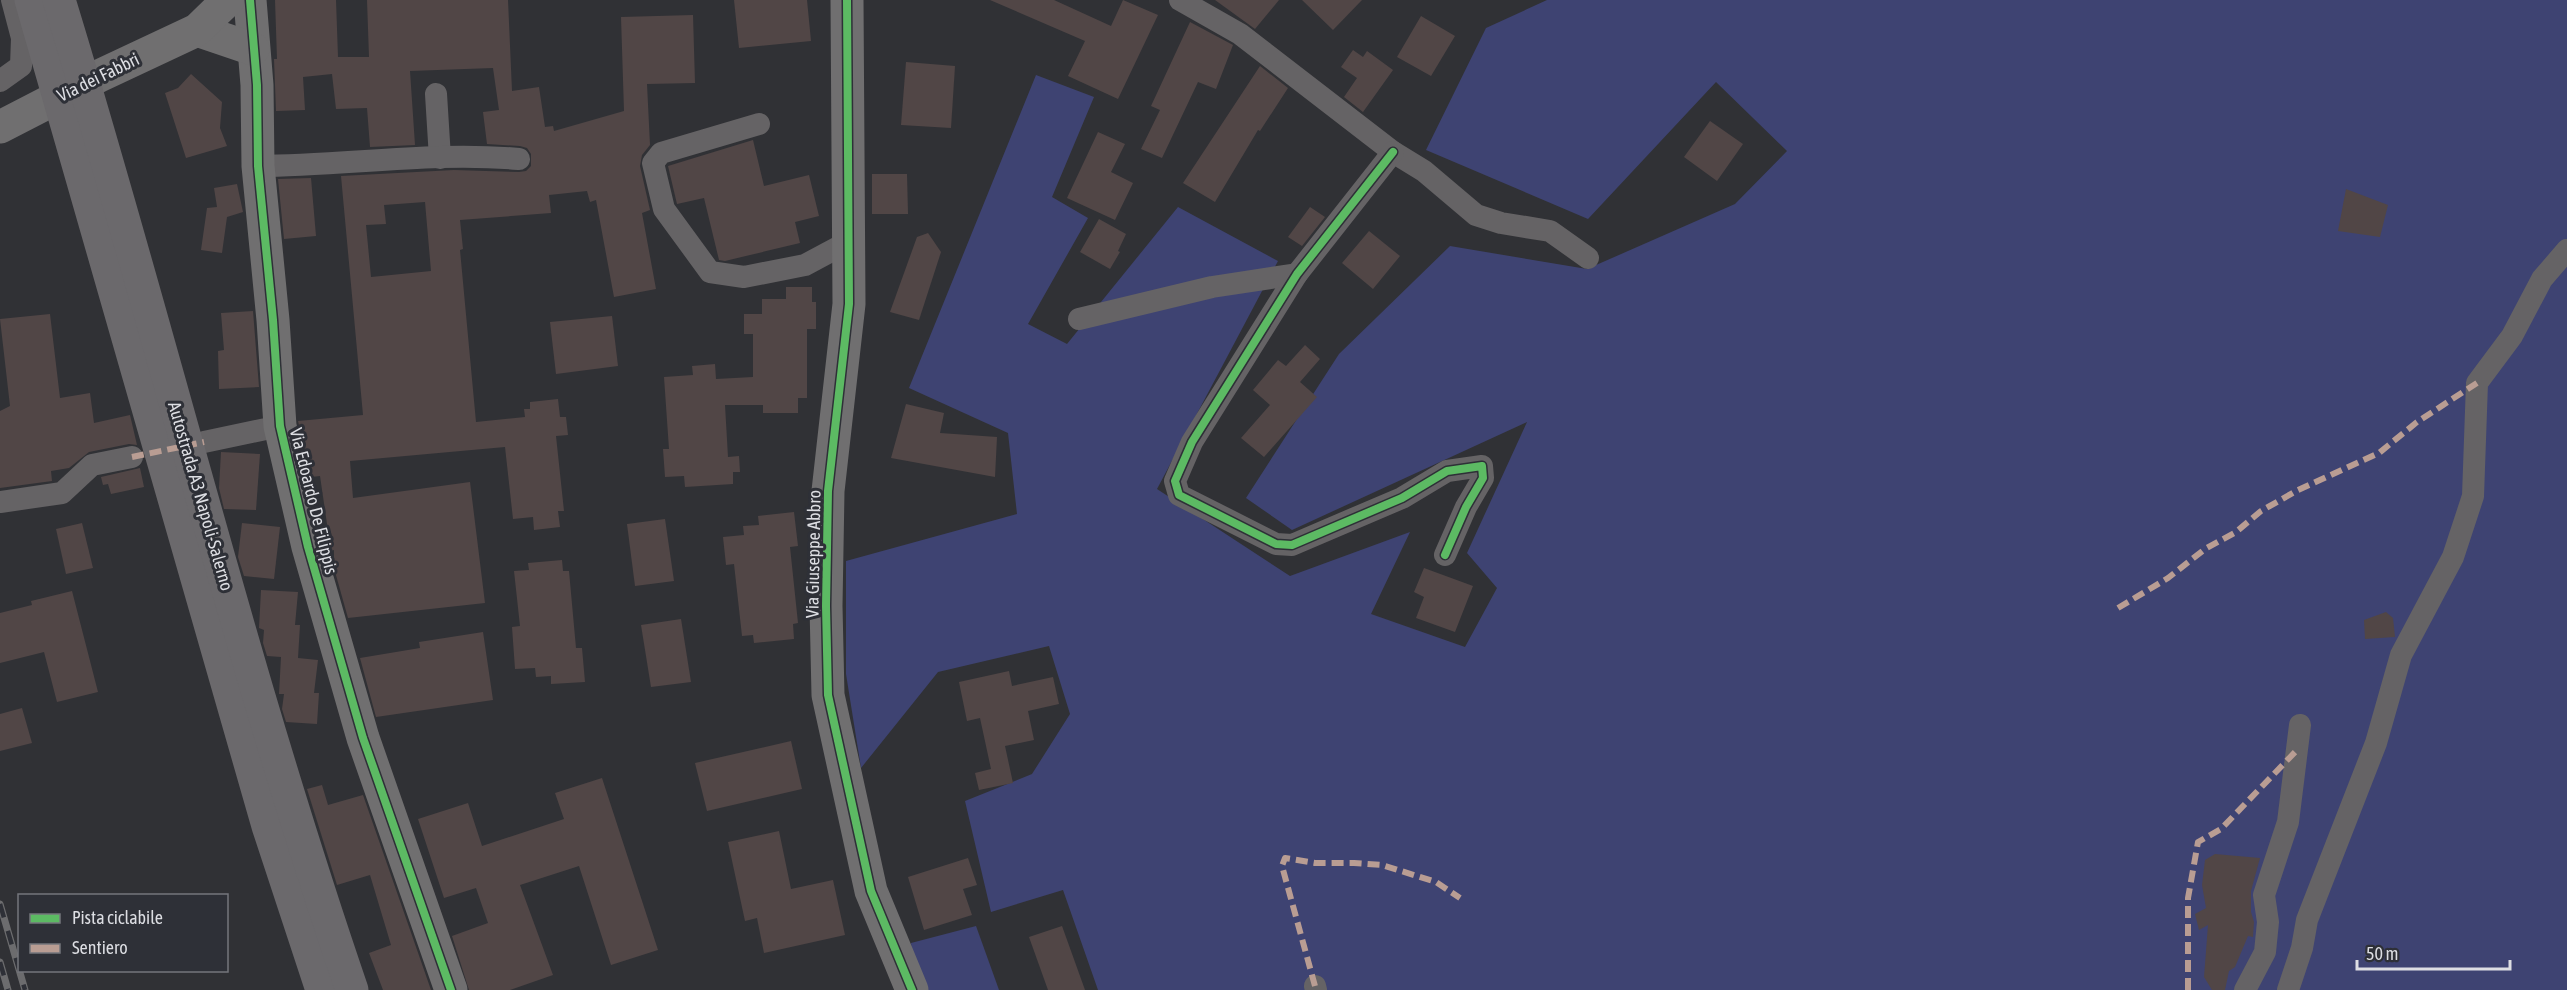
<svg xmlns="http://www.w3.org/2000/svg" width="2567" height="990" viewBox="0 0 2567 990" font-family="'Asap Condensed',sans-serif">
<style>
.green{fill:#3e4372}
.building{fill:#514646;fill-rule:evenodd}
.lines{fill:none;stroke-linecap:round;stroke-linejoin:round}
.street{stroke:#656365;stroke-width:22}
.secondary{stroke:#706f70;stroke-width:33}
.highway{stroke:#6b696c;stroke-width:33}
.rail-casing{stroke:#6c6c6e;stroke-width:7}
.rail{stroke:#2e3037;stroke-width:4.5;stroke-dasharray:14;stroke-linecap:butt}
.quiet{stroke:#b99d93;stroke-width:6;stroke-dasharray:12 6;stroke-linecap:butt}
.cycleway-casing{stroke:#2e3037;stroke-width:11}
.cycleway{stroke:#5cba63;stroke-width:8}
.labels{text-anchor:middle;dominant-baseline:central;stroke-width:6;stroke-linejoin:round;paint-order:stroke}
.street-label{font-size:18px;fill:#dddee3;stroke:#2e3037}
</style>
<rect width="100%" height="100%" fill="#303135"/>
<g class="green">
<path d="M 1547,0 L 2567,0 L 2567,990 L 1098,990 L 1063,890 L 991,912 L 965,801 L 1032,774 L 1070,714 L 1049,646 L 938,672 L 861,768 L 846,674 L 846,561 L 1017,514 L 1008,433 L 909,388 L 1036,75 L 1094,97 L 1052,197 L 1088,218 L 1028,324 L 1067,344 L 1178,207 L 1278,261 L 1157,489 L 1290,576 L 1410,532 L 1371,614 L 1465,647 L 1497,588 L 1467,553 L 1527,422 L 1292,530 L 1246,498 L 1339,354 L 1450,246 L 1587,269 L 1735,204 L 1787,151 L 1716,82 L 1588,219 L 1426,150 L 1486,28 Z"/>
<path d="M 976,926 L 999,990 L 916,990 L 911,943 Z"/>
</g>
<g class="building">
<path d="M 275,0 L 336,0 L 338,57 L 369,57 L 367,0 L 508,0 L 512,91 L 539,87 L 545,127 L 553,126 L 554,131 L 624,111 L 621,17 L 693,15 L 695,83 L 647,84 L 650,145 L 642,155 L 640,166 L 650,210 L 642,213 L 656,289 L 614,297 L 596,200 L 590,202 L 587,191 L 549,195 L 551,213 L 460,220 L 463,249 L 460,250 L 476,422 L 525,417 L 524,409 L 530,409 L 530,402 L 558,399 L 560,417 L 566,417 L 568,435 L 556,436 L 564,511 L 558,511 L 560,527 L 534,530 L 533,517 L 513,519 L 505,447 L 350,461 L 353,498 L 470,482 L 485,603 L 348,618 L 334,568 L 334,550 L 331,551 L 320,476 L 311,477 L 298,421 L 363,415 L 341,176 L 454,170 L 519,172 L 526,171 L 531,166 L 531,154 L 527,148 L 520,146 L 487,144 L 483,112 L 499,110 L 493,68 L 410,71 L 415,145 L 370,147 L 367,108 L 336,109 L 332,74 L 303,77 L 305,110 L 276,111 L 274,59 L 277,59 ZM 425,202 L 431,271 L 371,277 L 366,225 L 386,224 L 384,205 Z"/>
<path d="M 734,0 L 807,0 L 811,41 L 739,48 Z"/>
<path d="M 990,0 L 1054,0 L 1111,26 L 1123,0 L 1158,15 L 1118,99 L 1068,76 L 1085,41 Z"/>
<path d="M 1215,0 L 1279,0 L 1255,29 Z"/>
<path d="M 1302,0 L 1362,0 L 1333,30 Z"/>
<path d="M 1421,16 L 1455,36 L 1431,76 L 1397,57 Z"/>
<path d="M 1190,22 L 1233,45 L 1216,89 L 1198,82 L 1162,158 L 1141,149 L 1160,110 L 1151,106 Z"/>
<path d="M 1353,50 L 1363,57 L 1367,51 L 1393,70 L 1363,112 L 1344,97 L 1357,78 L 1341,67 Z"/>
<path d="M 906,62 L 955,66 L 951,128 L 901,125 Z"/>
<path d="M 1260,66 L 1288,88 L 1260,131 L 1258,130 L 1215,202 L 1183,183 Z"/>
<path d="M 191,74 L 222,102 L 220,128 L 227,146 L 186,158 L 165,93 L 178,88 Z"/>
<path d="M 1710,121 L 1743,144 L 1717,181 L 1684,157 Z"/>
<path d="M 1098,132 L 1125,144 L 1111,172 L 1133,183 L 1115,220 L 1067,198 Z"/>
<path d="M 753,140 L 764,186 L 809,175 L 819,216 L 795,222 L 800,243 L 725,261 L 719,260 L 704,198 L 677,204 L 668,166 Z"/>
<path d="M 872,174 L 907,174 L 908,214 L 872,214 Z"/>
<path d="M 311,178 L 316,236 L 284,239 L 278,179 Z"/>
<path d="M 237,184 L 243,212 L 227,217 L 222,253 L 201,250 L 207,208 L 217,207 L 214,188 Z"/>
<path d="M 2346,189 L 2388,205 L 2380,237 L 2338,231 Z"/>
<path d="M 1310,207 L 1325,217 L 1302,246 L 1288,237 Z"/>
<path d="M 1099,219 L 1126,234 L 1118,251 L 1120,252 L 1110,269 L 1080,252 Z"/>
<path d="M 1369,231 L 1400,256 L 1373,289 L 1342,263 Z"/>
<path d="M 928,233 L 941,252 L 919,320 L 890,312 L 917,237 Z"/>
<path d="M 786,287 L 812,287 L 812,302 L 816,302 L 816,329 L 807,329 L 807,398 L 798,398 L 798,413 L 763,413 L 763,405 L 725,405 L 728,457 L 739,456 L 740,472 L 733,472 L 733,484 L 685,487 L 684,476 L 665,477 L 663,449 L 669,449 L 664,377 L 693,375 L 692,366 L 715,364 L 716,379 L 753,377 L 753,334 L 744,334 L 744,314 L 762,314 L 762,299 L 786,299 Z"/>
<path d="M 253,311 L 259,387 L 219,389 L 218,351 L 224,350 L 221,313 Z"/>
<path d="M 50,314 L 60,398 L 90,393 L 94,423 L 130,415 L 137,445 L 129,444 L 89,452 L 69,468 L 51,471 L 52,481 L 0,488 L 0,411 L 10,406 L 0,319 Z"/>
<path d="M 612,316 L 618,366 L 556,374 L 550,322 Z"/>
<path d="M 1305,345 L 1320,359 L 1300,382 L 1317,397 L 1264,457 L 1241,438 L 1270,405 L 1253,390 L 1278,360 L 1286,366 Z"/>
<path d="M 906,404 L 944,413 L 940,433 L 997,437 L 995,477 L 891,458 Z"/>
<path d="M 221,452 L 260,454 L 256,510 L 224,509 L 219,488 Z"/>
<path d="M 140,468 L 144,487 L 111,494 L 108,484 L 103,485 L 101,477 Z"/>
<path d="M 794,512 L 798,546 L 790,547 L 798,623 L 793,624 L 794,639 L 754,643 L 753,635 L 742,636 L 734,564 L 726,565 L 723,537 L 744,535 L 743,526 L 759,525 L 758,516 Z"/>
<path d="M 665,519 L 674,581 L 635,586 L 627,524 Z"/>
<path d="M 82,523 L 93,568 L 66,574 L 56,529 Z"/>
<path d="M 242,523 L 280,527 L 274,579 L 244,576 L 238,557 Z"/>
<path d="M 562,560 L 563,571 L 569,571 L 576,648 L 582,648 L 585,682 L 551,684 L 551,676 L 536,677 L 535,668 L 515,669 L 512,627 L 520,626 L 514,571 L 529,570 L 528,563 Z"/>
<path d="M 1424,568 L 1473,586 L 1455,632 L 1416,618 L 1424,597 L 1414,592 Z"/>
<path d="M 261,590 L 298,592 L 295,625 L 300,625 L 298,658 L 318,660 L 314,693 L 319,693 L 317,724 L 286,722 L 282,709 L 284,694 L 279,694 L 281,657 L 267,656 L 263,643 L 264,630 L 259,628 Z"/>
<path d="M 72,591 L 98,692 L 57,702 L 44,652 L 0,663 L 0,613 L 32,605 L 31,601 Z"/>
<path d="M 2386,612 L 2393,618 L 2395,637 L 2365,639 L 2364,620 Z"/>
<path d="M 681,619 L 691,682 L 651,687 L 641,625 Z"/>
<path d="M 483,632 L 493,700 L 376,717 L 360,658 L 420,648 L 419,642 Z"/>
<path d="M 1009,671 L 1012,686 L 1053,677 L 1059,704 L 1028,711 L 1034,740 L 1005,746 L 1013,783 L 979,790 L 975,773 L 991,769 L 980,718 L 967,721 L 959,682 Z"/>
<path d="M 22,708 L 32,743 L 0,751 L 0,714 Z"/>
<path d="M 791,741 L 802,789 L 707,811 L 695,763 Z"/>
<path d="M 602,778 L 658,950 L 611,965 L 579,866 L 520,885 L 553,975 L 510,990 L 469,990 L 452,936 L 488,923 L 476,888 L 444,898 L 418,819 L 468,803 L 482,846 L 564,819 L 555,793 Z"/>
<path d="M 322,785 L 328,805 L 363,795 L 431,990 L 383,990 L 369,953 L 391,945 L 370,875 L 337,885 L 307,789 Z"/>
<path d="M 779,831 L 791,889 L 833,880 L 845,935 L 764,953 L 757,918 L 745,921 L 728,842 Z"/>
<path d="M 2215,854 L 2260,858 L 2251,891 L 2251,912 L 2254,922 L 2253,937 L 2248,936 L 2235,967 L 2229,971 L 2225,990 L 2212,990 L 2204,977 L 2208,925 L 2199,930 L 2195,914 L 2206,908 L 2202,885 L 2205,860 Z"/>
<path d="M 968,858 L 977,885 L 963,889 L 972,915 L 924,930 L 908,877 Z"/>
<path d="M 1062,926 L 1085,990 L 1048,990 L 1029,937 Z"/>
</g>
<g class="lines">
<g class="street">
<path d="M 1180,0 L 1240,34 L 1393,152 L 1424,171 L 1476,215 L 1501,223 L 1550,231 L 1588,258"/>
<path d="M 0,81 L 21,66 L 22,38 L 12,0"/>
<path d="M 436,94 L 440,158"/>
<path d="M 759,124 L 661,153 L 653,163 L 664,209 L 710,272 L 744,277 L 805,265 L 848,242"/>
<path d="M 1393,152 L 1297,274 L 1192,442 L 1175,481 L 1179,495 L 1276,544 L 1292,545 L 1402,498 L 1447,471 L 1482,466 L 1483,478 L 1466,507 L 1445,555"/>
<path d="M 258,166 C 345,166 432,151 519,159"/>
<path d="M 1079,319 L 1212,287 L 1297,274"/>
<path d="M 204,442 L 280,426"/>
<path d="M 0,502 L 62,493 L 92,465 L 132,457"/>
<path d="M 1315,986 L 1316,990"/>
<path d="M 2245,990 L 2265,952 L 2268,922 L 2264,895 L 2288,822 L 2300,725"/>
<path d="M 2288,990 L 2302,948 L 2307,920 L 2376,743 L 2401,655 L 2453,557 L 2473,496 L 2477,383 L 2512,336 L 2542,279 L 2567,250"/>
</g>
<g class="secondary">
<path d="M 250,0 L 257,85 L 258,166 L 273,320 L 280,426 L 308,547 L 363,738 L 451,990"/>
<path d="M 847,0 L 849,304 L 828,491 L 826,606 L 828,695 L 871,891 L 912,990"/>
<path d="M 197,30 L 253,49"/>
<path d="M 0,127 L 99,76 L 197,30 L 228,0"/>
</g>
<g class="highway">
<path d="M 31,0 L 268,826 L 322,990"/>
<path d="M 59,0 C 160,329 240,664 352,990"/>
</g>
<defs>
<g id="rail">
<path d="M 0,904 L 25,990"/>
<path d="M 0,962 L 8,990"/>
</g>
</defs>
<use href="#rail" class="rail-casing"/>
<use href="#rail" class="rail"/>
<g class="quiet">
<path d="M 132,457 L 204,442"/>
<path d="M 2118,608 L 2168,578 L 2205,549 L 2236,532 L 2261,511 L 2298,490 L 2379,453 L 2417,422 L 2477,383"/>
<path d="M 1315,986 L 1282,866 L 1285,858 L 1315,863 L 1354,863 L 1382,865 L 1436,882 L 1460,898"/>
<path d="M 2188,990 L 2188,898 L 2198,842 L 2221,829 L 2298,749"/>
</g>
<defs>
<g id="cycleway">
<path d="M 250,0 L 257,85 L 258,166 L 273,320 L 280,426 L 308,547 L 363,738 L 451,990"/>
<path d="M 847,0 L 849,304 L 828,491 L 826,606 L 828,695 L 871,891 L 912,990"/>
<path d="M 1393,152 L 1297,274 L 1192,442 L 1175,481 L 1179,495 L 1276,544 L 1292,545 L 1402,498 L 1447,471 L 1482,466 L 1483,478 L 1466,507 L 1445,555"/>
</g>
</defs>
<use href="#cycleway" class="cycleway-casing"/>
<use href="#cycleway" class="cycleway"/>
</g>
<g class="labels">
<g class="street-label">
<text transform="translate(98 77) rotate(-26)">Via dei Fabbri</text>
<text transform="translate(201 496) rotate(74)">Autostrada A3 Napoli-Salerno</text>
<text transform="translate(314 501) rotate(76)">Via Edoardo De Filippis</text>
<text transform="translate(813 554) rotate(-89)">Via Giuseppe Abbro</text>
</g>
</g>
<rect x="18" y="894" width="210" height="78" fill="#2e3037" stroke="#74767c" stroke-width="1.5"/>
<rect x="30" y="914" width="30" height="9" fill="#5cba63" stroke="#74767c" stroke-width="1.5"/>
<text x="72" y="924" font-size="18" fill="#dddee3">Pista ciclabile</text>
<rect x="30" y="944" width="30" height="9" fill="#b99d93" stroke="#74767c" stroke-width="1.5"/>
<text x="72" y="954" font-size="18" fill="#dddee3">Sentiero</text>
<path d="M2357 960v9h153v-9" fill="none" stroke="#dddee3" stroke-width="3"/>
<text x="2366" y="960" font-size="18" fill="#dddee3" stroke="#2e3037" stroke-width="4.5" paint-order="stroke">50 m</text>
</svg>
